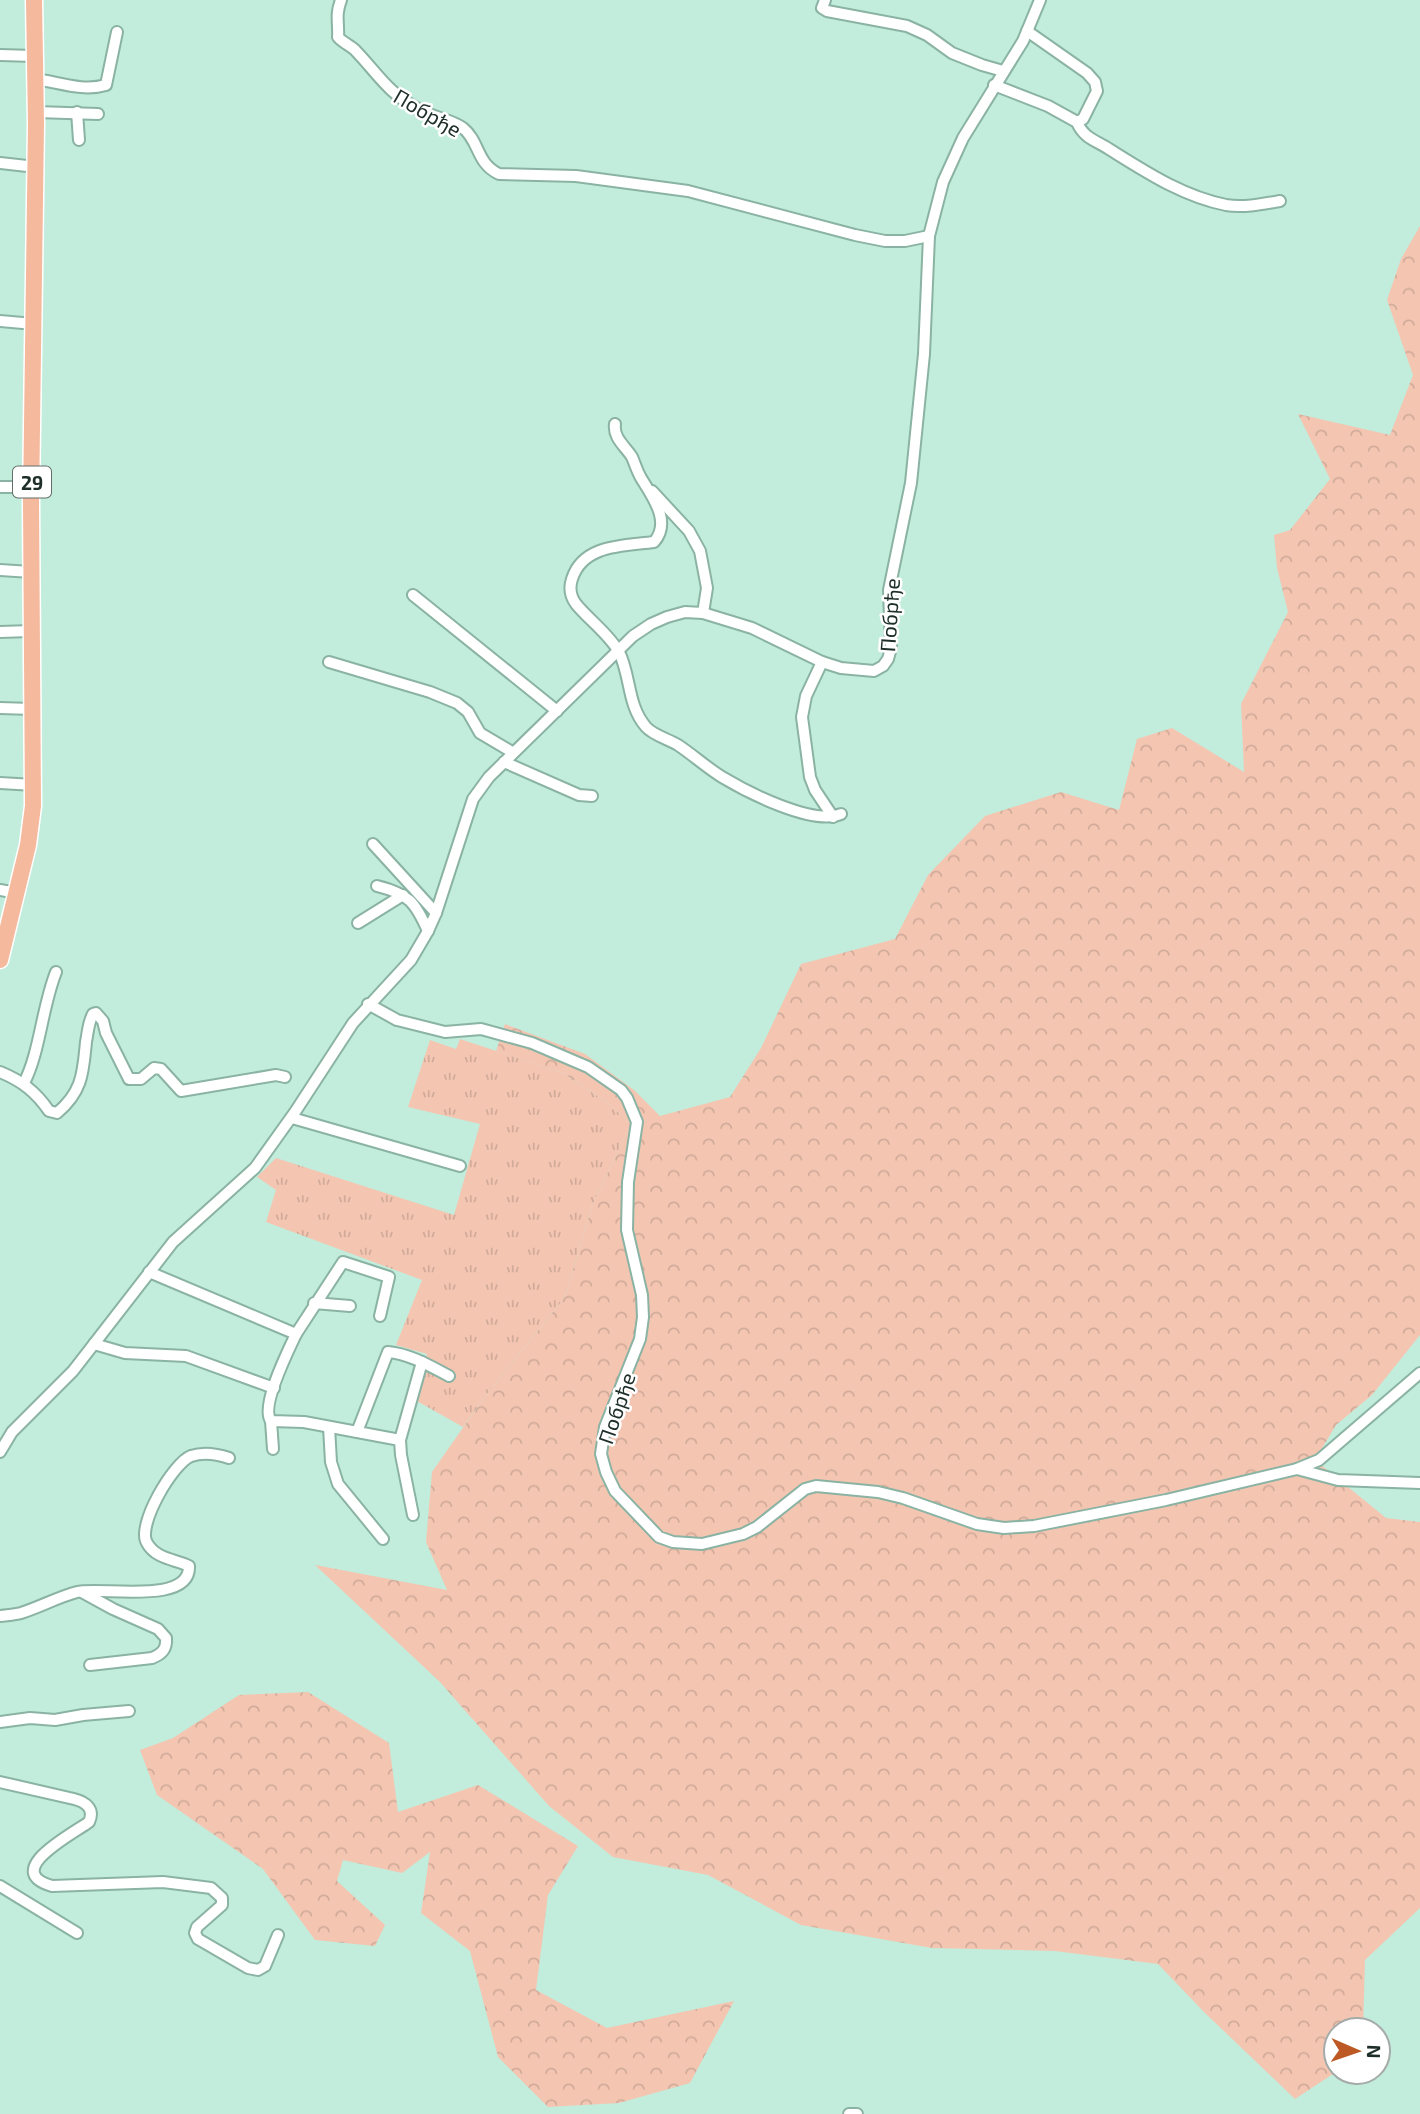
<svg xmlns="http://www.w3.org/2000/svg" width="1420" height="2114" viewBox="0 0 1420 2114" font-family="'Exo 2',sans-serif">
<style>
.grass{fill:url(#grass-tufts)}
.forest{fill:url(#forest-crowns)}
.lines{fill:none;stroke-linecap:round;stroke-linejoin:round}
.street-casing{stroke:#8ab3a3;stroke-width:14}
.primary-casing{stroke:#fff;stroke-width:19}
.street{stroke:#fff;stroke-width:10}
.primary{stroke:#f5b99d;stroke-width:16}
.labels{text-anchor:middle;dominant-baseline:central;stroke-width:5;stroke-linejoin:round;paint-order:stroke}
.shield{fill:#fff;stroke:#626d68;stroke-width:2}
.shield-label{font-size:19px;font-weight:bold;fill:#1e2e28}
.street-label{font-size:21px;fill:#1e2e28;stroke:#fff}
</style>
<defs>
<pattern id="grass-tufts" width="24" height="20" patternUnits="userSpaceOnUse" patternTransform="scale(1.75)"><rect width="24" height="20" fill="#f4c6b2"/><path d="M3 7l-1-3M5 7V3M7 7l1-3M15 17l-1-3M17 17v-4M19 17l1-3" fill="none" stroke="#d1aa99"/></pattern>
<pattern id="forest-crowns" width="20" height="18" patternUnits="userSpaceOnUse" patternTransform="scale(1.75)"><rect width="20" height="18" fill="#f4c6b2"/><path d="M2 6a3 3 0 1 1 6 0M12 15a3 3 0 1 1 6 0" fill="none" stroke="#d1aa99"/></pattern>
</defs>
<rect width="100%" height="100%" fill="#c2ecdb"/>
<path class="grass" d="M 460,1039 L 563,1073 L 608,1103 L 631,1124 L 592,1206 L 565,1297 L 483,1399 L 463,1427 L 415,1400 L 427,1354 L 396,1345 L 422,1280 L 266,1222 L 276,1190 L 257,1177 L 276,1158 L 454,1215 L 480,1124 L 408,1107 L 430,1040 L 456,1049 Z"/>
<g class="forest">
<path d="M 1420,226 L 1420,1335 L 1372,1395 L 1336,1425 L 1315,1460 L 1386,1518 L 1420,1522 L 1420,1908 L 1365,1960 L 1363,2030 L 1336,2030 L 1336,2072 L 1295,2099 L 1204,2012 L 1158,1964 L 1055,1951 L 932,1948 L 801,1925 L 708,1875 L 613,1857 L 549,1806 L 440,1682 L 315,1565 L 447,1590 L 426,1542 L 432,1472 L 483,1399 L 565,1297 L 592,1206 L 631,1124 L 608,1103 L 563,1073 L 496,1051 L 505,1024 L 585,1054 L 634,1090 L 660,1116 L 730,1097 L 761,1048 L 801,964 L 895,939 L 928,875 L 985,816 L 1061,792 L 1119,810 L 1137,739 L 1172,728 L 1244,772 L 1241,704 L 1288,612 L 1277,568 L 1274,535 L 1290,530 L 1330,479 L 1298,414 L 1390,435 L 1413,375 L 1387,300 L 1401,259 Z"/>
<path d="M 308,1692 L 389,1743 L 398,1812 L 478,1785 L 578,1846 L 548,1895 L 536,1990 L 607,2028 L 734,2001 L 690,2083 L 619,2103 L 548,2107 L 498,2057 L 470,1951 L 421,1913 L 430,1852 L 402,1873 L 343,1860 L 337,1881 L 385,1925 L 375,1946 L 315,1940 L 263,1869 L 157,1795 L 140,1750 L 173,1738 L 239,1695 Z"/>
</g>
<g class="lines">
<defs>
<g id="street">
<path d="M 341,0 C 335,16 339,22 338,37 C 343,43 350,45 355,50 C 378,74 387,92 418,109 C 431,117 451,119 463,128 C 480,142 476,163 499,174 L 576,176 L 688,191 L 855,235 L 885,241 L 905,241 L 929,236"/>
<path d="M 825,0 L 822,8 L 827,11 L 907,26 L 927,35 L 952,53 L 982,65 L 1003,71"/>
<path d="M 0,55 L 34,56"/>
<path d="M 35,79 C 59,82 82,92 106,85 L 117,32"/>
<path d="M 994,85 L 1048,106 L 1077,122 L 1083,119 L 1097,91 L 1095,82 L 1087,73 L 1027,31"/>
<path d="M 36,112 L 98,114"/>
<path d="M 77,112 L 79,140"/>
<path d="M 1077,122 C 1083,138 1097,141 1109,149 C 1146,172 1182,196 1226,205 C 1243,208 1263,204 1280,201"/>
<path d="M 0,163 L 36,167"/>
<path d="M 0,321 L 34,324"/>
<path d="M 615,424 C 613,438 625,446 632,457 C 635,464 637,471 641,478 C 652,496 672,522 654,542 C 624,546 583,544 572,579 C 569,588 570,596 576,604 C 589,620 609,634 619,652 C 631,676 627,705 646,727 C 653,735 668,739 678,745 C 693,755 706,767 722,777 C 747,792 813,826 841,814"/>
<path d="M 0,487 L 32,487"/>
<path d="M 652,491 L 689,531 L 700,551 L 707,588 L 703,613"/>
<path d="M 0,570 L 31,572"/>
<path d="M 413,595 L 557,711"/>
<path d="M 0,632 L 31,631"/>
<path d="M 329,662 L 430,692 L 457,703 L 468,712 L 480,733 L 512,752"/>
<path d="M 822,662 L 806,696 L 802,717 L 810,777 L 815,790 L 833,817"/>
<path d="M 0,708 L 32,709"/>
<path d="M 504,762 L 579,795 L 592,796"/>
<path d="M 0,783 L 34,785"/>
<path d="M 373,844 L 436,913"/>
<path d="M 377,886 C 409,894 415,902 428,931"/>
<path d="M 0,890 L 17,893"/>
<path d="M 358,923 L 403,895"/>
<path d="M 368,1004 L 397,1020 L 445,1032 L 481,1029 L 532,1043 L 588,1067 L 621,1090 L 627,1098 L 637,1122 L 628,1182 L 627,1230 L 642,1295 L 643,1317 L 640,1339 L 605,1427 L 601,1454 L 606,1472 L 615,1491 L 659,1537 L 673,1542 L 702,1544 L 743,1534 L 757,1527 L 805,1489 L 816,1486 L 878,1492 L 903,1498 L 977,1524 L 1004,1528 L 1034,1526 L 1166,1500 L 1297,1469 L 1338,1480 L 1420,1483"/>
<path d="M 0,1072 C 22,1081 36,1092 49,1111 L 57,1113 C 83,1091 83,1072 86,1042 C 88,1032 88,1023 93,1014 L 96,1013 L 103,1021 L 106,1033 L 129,1079 L 141,1079 L 154,1068 L 161,1069 L 181,1091 L 276,1075 L 285,1077"/>
<path d="M 24,1083 C 40,1052 42,1007 56,972"/>
<path d="M 292,1118 L 460,1166"/>
<path d="M 149,1272 L 296,1334 C 288,1351 260,1407 271,1421 L 304,1422 L 400,1440"/>
<path d="M 314,1303 L 350,1306"/>
<path d="M 296,1334 L 343,1262 L 389,1277 L 380,1316"/>
<path d="M 94,1344 L 125,1353 L 186,1356 L 274,1388"/>
<path d="M 271,1421 L 273,1449"/>
<path d="M 329,1427 L 331,1462 L 338,1484 L 383,1539"/>
<path d="M 357,1432 L 388,1352 C 410,1354 430,1366 449,1376"/>
<path d="M 0,1452 L 12,1432 L 73,1371 L 173,1242 L 255,1168 L 295,1112 L 353,1023 L 411,960 L 428,931 L 436,913 L 473,799 L 489,777 L 633,636 L 651,624 L 667,617 L 685,612 L 703,613 L 752,628 L 822,662 L 841,668 L 874,671 L 883,666 L 888,659 L 891,648 L 889,590 L 911,483 L 924,354 L 929,236 L 943,182 L 963,138 L 1023,41 L 1040,0"/>
<path d="M 1297,1469 L 1319,1460 L 1420,1373"/>
<path d="M 413,1515 L 401,1455 L 400,1440 L 422,1362"/>
<path d="M 82,1592 L 113,1609 L 158,1629 L 166,1638 C 167,1649 162,1654 152,1658 L 90,1665"/>
<path d="M 0,1616 C 7,1615 14,1615 21,1613 C 40,1607 58,1597 77,1592 C 99,1586 191,1606 189,1566 C 174,1559 156,1559 147,1543 C 136,1526 173,1463 191,1456 C 203,1452 217,1454 229,1458"/>
<path d="M 0,1722 L 30,1718 L 55,1720 L 83,1715 L 129,1711"/>
<path d="M 0,1782 L 74,1799 C 86,1802 95,1809 89,1822 C 74,1833 0,1871 52,1886 L 163,1882 L 211,1888 L 222,1898 L 222,1905 L 197,1927 L 195,1933 L 198,1939 L 248,1968 L 258,1970 L 265,1966 L 278,1935"/>
<path d="M 0,1886 L 77,1933"/>
<path d="M 849,2114 L 857,2114"/>
</g>
<path id="primary" d="M 0,960 L 28,845 L 33,806 L 31,502 L 36,124 L 34,0"/>
</defs>
<use href="#street" class="street-casing"/>
<use href="#primary" class="primary-casing"/>
<use href="#street" class="street"/>
<use href="#primary" class="primary"/>
</g>
<g class="labels">
<rect class="shield" x="13" y="466.5" width="38" height="31" rx="5"/>
<g class="shield-label">
<text x="32" y="482">29</text>
</g>
<g class="street-label">
<text transform="translate(428 112) rotate(30)">Побрђе</text>
<text transform="translate(889 615) rotate(-86)">Побрђе</text>
<text transform="translate(616 1408) rotate(-71)">Побрђе</text>
</g>
</g>
<g transform="translate(1357 2051) rotate(92)"><circle r="33" fill="#ffffff" stroke="#a5aba9" stroke-width="2"/>
<path d="M0-5L12 26L0 18L-12 26Z" fill="#bd5925"/>
<text y="-10" font-size="19" font-weight="bold" text-anchor="middle" fill="#1e2e28">N</text>
</g>
</svg>
